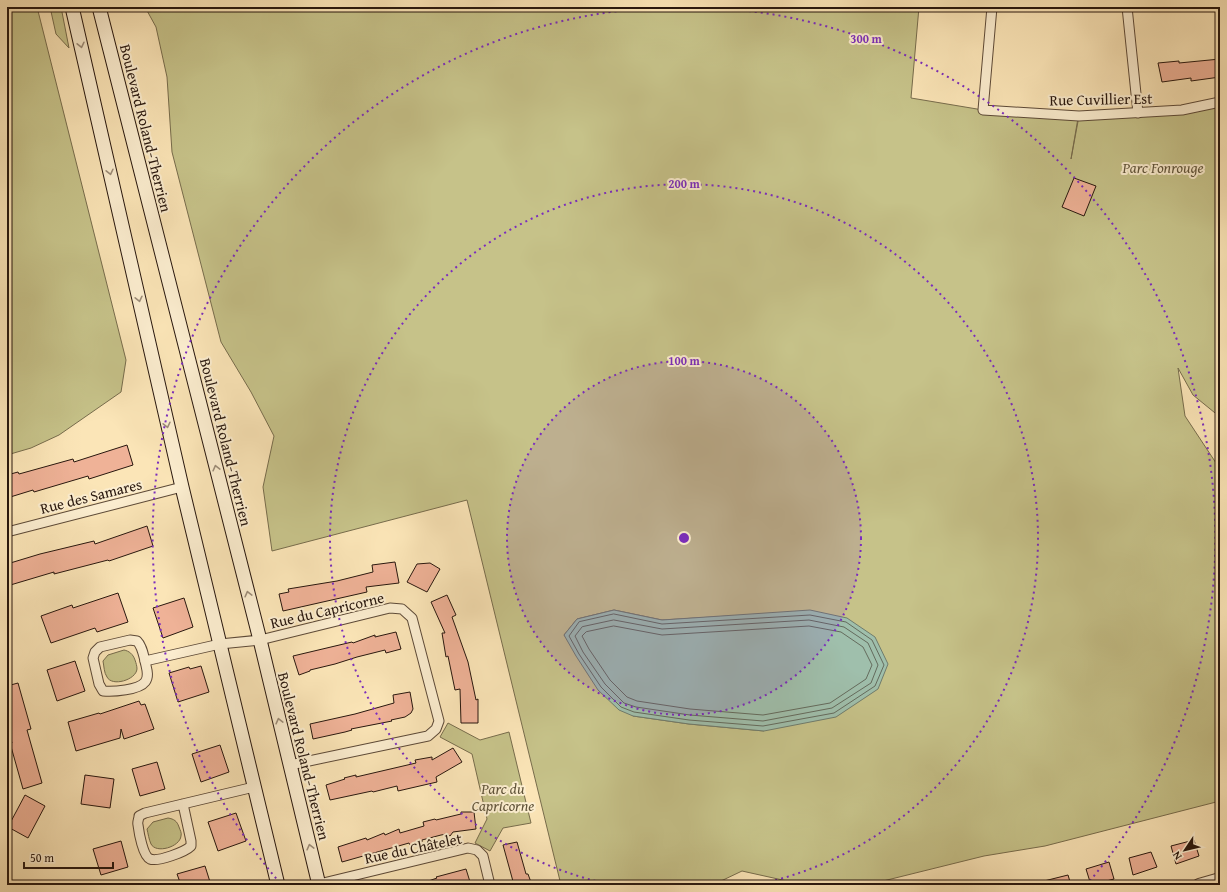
<svg xmlns="http://www.w3.org/2000/svg" width="1227" height="892" viewBox="0 0 1227 892" font-family="'Gentium Book Plus',serif">
<style>
.green{fill:#c6c289;stroke:#776c4c;fill-rule:evenodd}
.water{fill:#9fbfac;stroke:#6f7c6d}
.lines{fill:none;stroke-linecap:round;stroke-linejoin:round}
.shore{stroke:#646b5d;stroke-width:1}
.building{fill:#efb297;stroke:#28170e}
.minor-casing{stroke:#5d4a38;stroke-width:11}
.tertiary-casing{stroke:#5d4a38;stroke-width:14}
.secondary-casing{stroke:#28170e;stroke-width:15}
.minor{stroke:#fceed0;stroke-width:9}
.tertiary{stroke:#fceed0;stroke-width:12}
.secondary{stroke:#fceed0;stroke-width:13}
.oneway{stroke:#9d8d79}
.ring{fill:none;stroke:#7b2cbf;stroke-width:2;stroke-dasharray:2 4}
.labels{text-anchor:middle;dominant-baseline:central;stroke-width:4;stroke-linejoin:round;paint-order:stroke}
.street-label{font-size:15px;fill:#28170e;stroke:#fceed0}
.park-label{font-size:15px;font-style:italic;fill:#5f5339;stroke:#fceed0}
.centre{fill:#7b2cbf;stroke:#fceed0;stroke-width:2}
.ring-label{font-size:12px;text-anchor:middle;font-weight:bold;fill:#7b2cbf;stroke:#fceed0;stroke-width:4;stroke-linejoin:round;paint-order:stroke}
</style>
<rect width="100%" height="100%" fill="#fbe5b7"/>
<filter id="stains"><feTurbulence type="fractalNoise" baseFrequency=".005" numOctaves="4"/><feColorMatrix values="0 0 0 0 .2 0 0 0 0 .09 0 0 0 0 .02 0 0 0 .5 -.17"/></filter>
<radialGradient id="worn" r=".72"><stop offset=".6" stop-color="#630" stop-opacity="0"/><stop offset="1" stop-color="#630" stop-opacity=".3"/></radialGradient>
<g class="green">
<path d="M 7,7 L 37,7 L 126,360 L 121,392 L 59,435 L 31,448 L 7,455 Z"/>
<path d="M 50,7 L 61,7 L 69,48 L 56,34 Z"/>
<path d="M 145,7 L 919,7 L 911,98 L 983,110 L 1078,118 L 1071,159 L 1079,116 L 1220,102 L 1220,417 L 1193,395 L 1178,368 L 1185,416 L 1220,469 L 1220,801 L 1045,846 L 984,856 L 875,883 L 787,881 L 742,871 L 721,881 L 719,885 L 561,885 L 467,500 L 272,551 L 263,487 L 274,436 L 251,392 L 221,342 L 172,152 L 167,77 L 156,27 ZM 614,610 L 662,620 L 729,616 L 764,731 L 689,724 L 633,716 L 564,635 L 577,619 Z"/>
<path d="M 124,650 C 129,651 133,654 135,660 C 136,663 137,666 137,669 C 136,680 112,687 107,677 C 104,673 104,666 103,661 L 108,655 Z"/>
<path d="M 448,723 L 480,740 L 509,732 L 531,823 L 503,828 L 490,851 L 475,843 L 487,819 L 472,754 L 440,737 Z"/>
<path d="M 168,818 C 174,819 177,821 179,827 C 180,830 182,833 181,836 C 180,847 156,854 151,844 C 149,840 148,833 147,829 L 153,822 Z"/>
</g>
<path class="water" d="M 614,610 L 662,620 L 810,610 L 847,618 L 875,637 L 888,664 L 878,689 L 836,717 L 764,731 L 689,724 L 633,716 L 619,710 L 598,690 L 576,656 L 564,635 L 577,619 Z"/>
<g class="lines">
<g class="shore">
<path d="M 614,614 L 662,624 L 810,615 L 846,622 L 872,640 L 884,665 L 875,686 L 834,713 L 763,726 L 689,720 L 634,712 L 621,707 L 601,687 L 579,654 L 569,636 L 579,622 Z"/>
<path d="M 614,620 L 662,629 L 809,620 L 844,627 L 868,643 L 878,665 L 871,683 L 832,708 L 763,721 L 690,715 L 636,707 L 624,703 L 605,684 L 583,652 L 575,636 L 582,627 Z"/>
<path d="M 614,626 L 662,635 L 809,626 L 841,632 L 863,647 L 872,665 L 866,679 L 830,703 L 763,715 L 690,709 L 637,701 L 627,697 L 610,680 L 589,649 L 582,636 L 586,632 Z"/>
</g>
</g>
<g class="building">
<path d="M 1220,59 L 1220,77 L 1191,81 L 1191,78 L 1162,82 L 1158,63 L 1179,61 L 1179,63 Z"/>
<path d="M 1074,178 L 1096,186 L 1084,216 L 1062,207 Z"/>
<path d="M 127,445 L 133,465 L 89,479 L 88,476 L 34,492 L 33,490 L 7,498 L 7,475 L 18,472 L 19,474 L 73,459 L 74,462 Z"/>
<path d="M 147,526 L 153,546 L 109,561 L 108,560 L 54,574 L 54,572 L 7,586 L 7,564 L 40,554 L 94,541 L 95,544 Z"/>
<path d="M 395,562 L 399,583 L 366,587 L 367,592 L 283,611 L 279,594 L 289,592 L 288,589 L 337,581 L 373,572 L 372,565 Z"/>
<path d="M 430,563 L 440,569 L 427,592 L 407,582 L 417,564 Z"/>
<path d="M 118,593 L 128,622 L 97,632 L 95,628 L 51,643 L 41,616 L 72,605 L 73,608 Z"/>
<path d="M 447,595 L 456,615 L 452,617 L 468,662 L 476,700 L 478,699 L 478,723 L 461,723 L 460,689 L 455,690 L 448,656 L 446,657 L 442,633 L 445,633 L 431,602 Z"/>
<path d="M 184,598 L 193,627 L 163,638 L 153,608 Z"/>
<path d="M 396,632 L 401,649 L 386,653 L 385,650 L 357,657 L 335,664 L 310,670 L 310,671 L 299,675 L 293,656 L 352,642 L 353,643 L 375,635 L 375,637 Z"/>
<path d="M 75,661 L 85,691 L 57,701 L 47,670 Z"/>
<path d="M 201,666 L 209,692 L 178,702 L 169,673 L 189,667 L 190,669 Z"/>
<path d="M 18,683 L 31,729 L 27,730 L 42,783 L 23,789 L 10,743 L 12,743 L 7,726 L 7,686 Z"/>
<path d="M 410,692 L 413,709 L 411,713 L 405,717 L 391,720 L 392,721 L 351,729 L 352,730 L 345,732 L 313,739 L 310,724 L 355,714 L 394,703 L 393,695 Z"/>
<path d="M 139,701 L 141,705 L 145,704 L 154,729 L 124,739 L 121,729 L 120,738 L 76,751 L 68,722 L 99,713 L 100,714 Z"/>
<path d="M 220,745 L 229,772 L 201,782 L 192,754 Z"/>
<path d="M 453,748 L 462,762 L 436,777 L 437,782 L 398,791 L 397,786 L 373,792 L 372,791 L 330,800 L 326,785 L 345,779 L 344,778 L 356,775 L 356,777 L 416,763 L 415,760 L 432,757 L 432,760 Z"/>
<path d="M 157,762 L 165,789 L 140,796 L 132,769 Z"/>
<path d="M 85,775 L 114,779 L 110,808 L 81,804 Z"/>
<path d="M 25,795 L 45,806 L 28,838 L 8,827 Z"/>
<path d="M 461,812 L 474,812 L 476,829 L 453,832 L 450,836 L 447,834 L 441,835 L 422,840 L 422,842 L 410,845 L 409,843 L 342,862 L 338,847 L 366,838 L 367,840 L 384,833 L 385,835 L 399,829 L 400,833 L 424,826 L 423,822 L 435,819 L 436,820 L 461,814 Z"/>
<path d="M 236,813 L 246,841 L 218,851 L 208,822 Z"/>
<path d="M 1194,840 L 1199,856 L 1176,864 L 1171,846 Z"/>
<path d="M 121,841 L 128,867 L 101,875 L 93,849 Z"/>
<path d="M 517,842 L 526,874 L 528,874 L 532,885 L 514,885 L 503,845 Z"/>
<path d="M 1151,852 L 1157,867 L 1133,875 L 1129,858 Z"/>
<path d="M 1109,862 L 1114,879 L 1091,885 L 1086,869 Z"/>
<path d="M 205,866 L 211,885 L 181,885 L 177,874 Z"/>
<path d="M 466,869 L 471,885 L 420,885 L 420,884 L 437,878 L 436,877 Z"/>
<path d="M 1068,875 L 1071,885 L 1041,885 L 1040,882 Z"/>
</g>
<g class="lines">
<defs>
<g id="minor">
<path d="M 992,7 L 983,110 L 1079,116 L 1182,110 L 1220,102"/>
<path d="M 1127,7 L 1138,113"/>
<path d="M 7,532 L 182,487"/>
<path d="M 130,640 L 137,641 C 142,646 143,653 145,661 C 146,667 150,676 145,682 C 139,690 113,692 103,691 L 99,684 L 93,658 L 95,652 L 100,647 Z"/>
<path d="M 145,661 L 220,644 L 260,640 L 390,608 L 402,609 L 412,618 L 439,721 L 436,729 L 428,736 L 290,765"/>
<path d="M 183,804 L 191,841 L 191,846 C 185,852 158,862 150,859 C 143,856 139,833 138,825 C 137,822 139,819 139,816 L 145,813 L 254,787"/>
<path d="M 319,884 L 468,848 L 477,850 L 483,856 L 490,885"/>
</g>
<path id="tertiary" d="M 1199,885 L 1220,879"/>
<g id="secondary">
<path d="M 72,7 L 182,487 L 278,885"/>
<path d="M 99,7 L 260,640 L 319,885"/>
</g>
</defs>
<use href="#minor" class="minor-casing"/>
<use href="#tertiary" class="tertiary-casing"/>
<use href="#secondary" class="secondary-casing"/>
<use href="#minor" class="minor"/>
<use href="#tertiary" class="tertiary"/>
<use href="#secondary" class="secondary"/>
</g>
<defs><path id="oneway-chevron" d="M-2-3.5L2.5 0L-2 3.5" fill="none" stroke-width="1.6" stroke-linecap="round" stroke-linejoin="round"/></defs>
<g class="oneway">
<use href="#oneway-chevron" transform="translate(81 45) rotate(77)"/>
<use href="#oneway-chevron" transform="translate(110 172) rotate(77)"/>
<use href="#oneway-chevron" transform="translate(139 299) rotate(77)"/>
<use href="#oneway-chevron" transform="translate(167 425) rotate(77)"/>
<use href="#oneway-chevron" transform="translate(216 468) rotate(-104)"/>
<use href="#oneway-chevron" transform="translate(248 594) rotate(-104)"/>
<use href="#oneway-chevron" transform="translate(279 721) rotate(-104)"/>
<use href="#oneway-chevron" transform="translate(310 847) rotate(-104)"/>
</g>
<circle cx="684" cy="538" r="177" fill="#7b2cbf" fill-opacity=".12"/>
<g class="ring">
<circle cx="684" cy="538" r="177"/>
<path d="M613 885A354 354 0 1 1 755 885"/>
<path d="M280 883A531 531 0 0 1 679 7M689 7A531 531 0 0 1 1088 883"/>
</g>
<g class="labels">
<g class="street-label">
<text transform="translate(1101 99) rotate(-1)">Rue Cuvillier Est</text>
<text transform="translate(146 128) rotate(76)">Boulevard Roland-Therrien</text>
<text transform="translate(226 442) rotate(76)">Boulevard Roland-Therrien</text>
<text transform="translate(91 496) rotate(-14)">Rue des Samares</text>
<text transform="translate(327 610) rotate(-13)">Rue du Capricorne</text>
<text transform="translate(304 756) rotate(76)">Boulevard Roland-Therrien</text>
<text transform="translate(413 848) rotate(-12)">Rue du Châtelet</text>
</g>
<g class="park-label">
<text x="1163" y="167">Parc Fonrouge</text>
<text x="503" y="788">Parc du<tspan x="503" dy="17">Capricorne</tspan></text>
</g>
</g>
<circle cx="684" cy="538" r="6" class="centre"/>
<g class="ring-label">
<text x="866" y="43">300 m</text>
<text x="684" y="188">200 m</text>
<text x="684" y="365">100 m</text>
</g>
<rect width="1227" height="892" fill="none" stroke="#fbe5b7" stroke-width="24"/>
<rect x="8" y="8" width="1211" height="876" fill="none" stroke="#28170e" stroke-width="2"/>
<rect x="12" y="12" width="1203" height="868" fill="none" stroke="#28170e"/>
<g transform="translate(1185 850) rotate(235)" stroke="#fceed0" stroke-width="3" paint-order="stroke">
<path d="M0-3L7 15L0 10L-7 15Z" fill="#28170e"/>
<text y="-6" font-size="11" font-weight="bold" text-anchor="middle" fill="#28170e">N</text>
</g>
<path d="M24 862v6h89v-6" fill="none" stroke="#28170e" stroke-width="2"/>
<text x="30" y="862" font-size="12" fill="#28170e" stroke="#fceed0" stroke-width="3" paint-order="stroke">50 m</text>
<rect width="100%" height="100%" filter="url(#stains)"/>
<rect width="100%" height="100%" fill="url(#worn)"/>
</svg>
